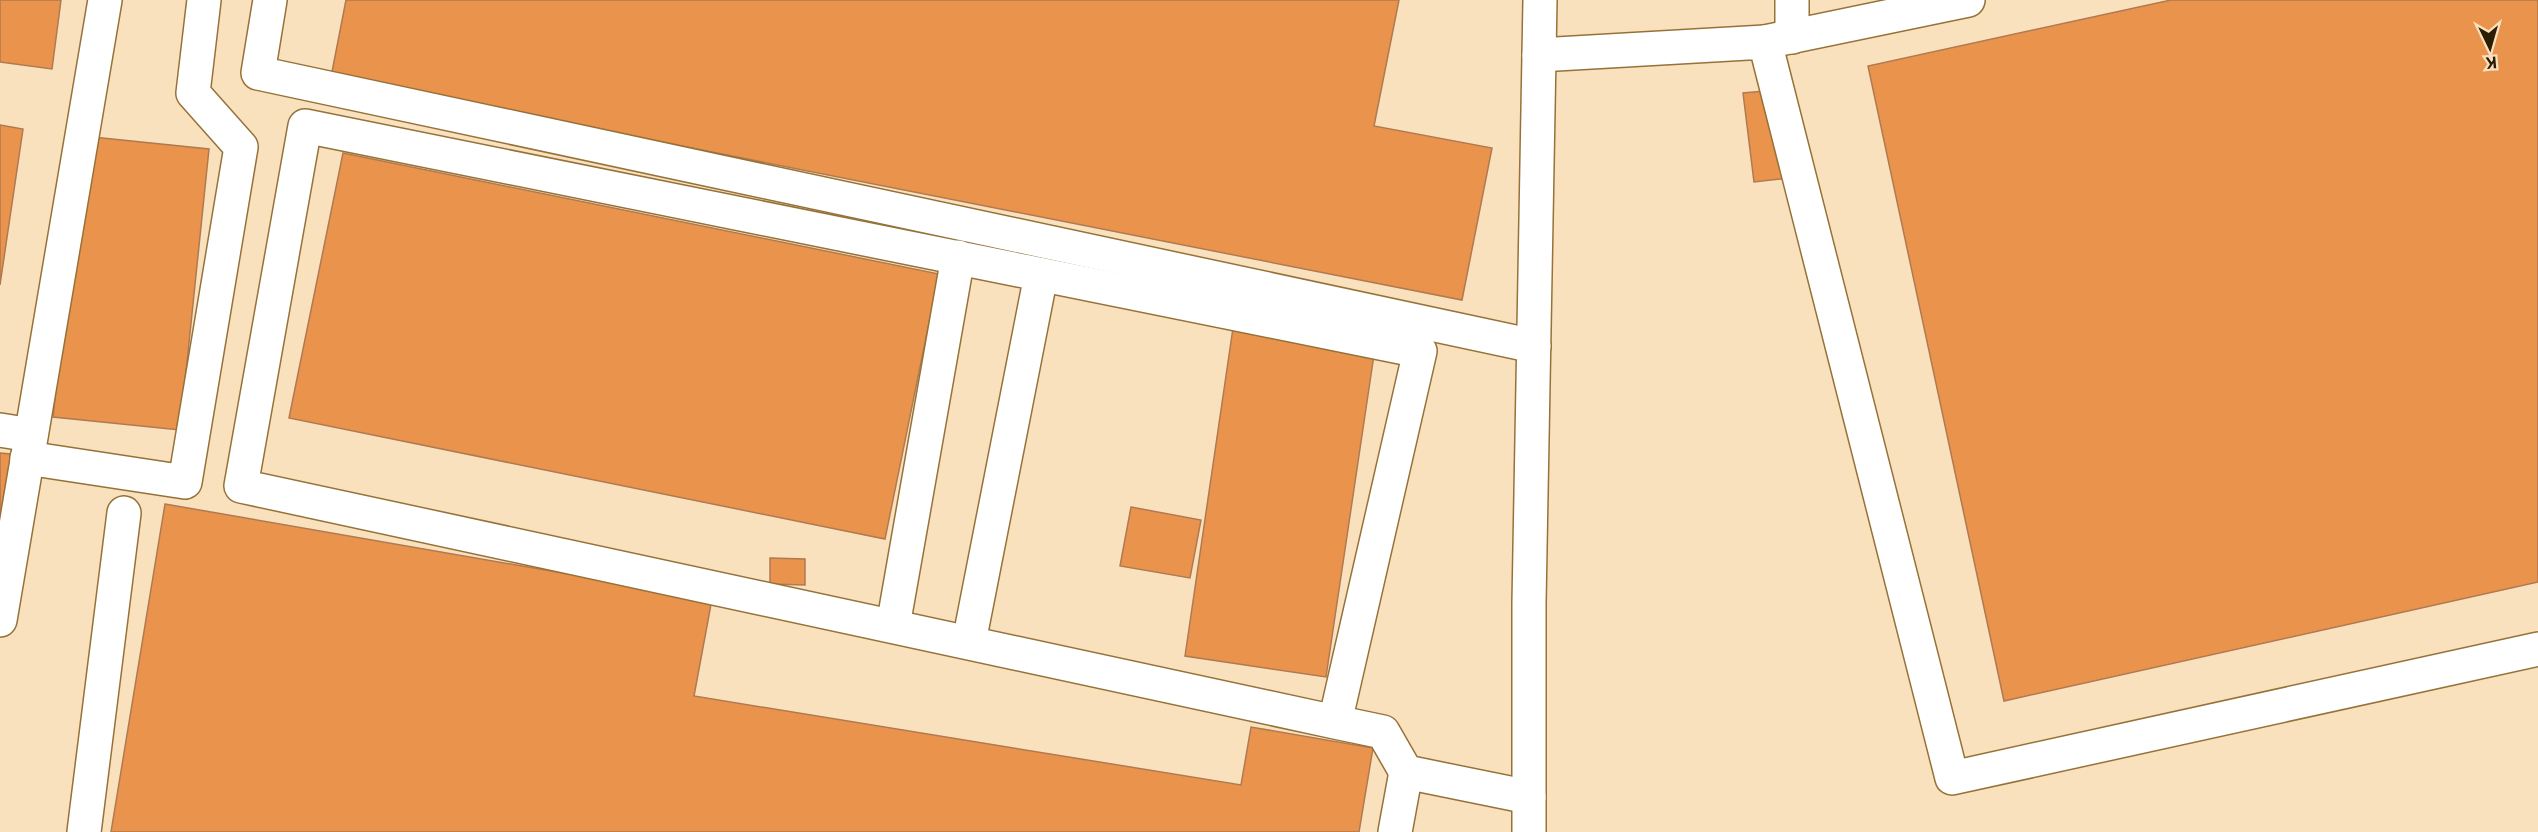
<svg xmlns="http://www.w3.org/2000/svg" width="2538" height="832" viewBox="0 0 2538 832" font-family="'Public Sans',sans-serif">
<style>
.building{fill:#ea934c;stroke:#b07a51;stroke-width:1.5}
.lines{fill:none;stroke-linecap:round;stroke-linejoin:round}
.minor-casing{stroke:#967238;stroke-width:36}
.minor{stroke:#fff;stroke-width:33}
</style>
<rect width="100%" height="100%" fill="#f9e1be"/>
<g class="building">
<path d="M 0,0 L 61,0 L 52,69 L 0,62 Z"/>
<path d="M 346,0 L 1399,0 L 1374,126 L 1492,148 L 1462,300 L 331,77 Z"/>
<path d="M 2171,0 L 2538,0 L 2538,582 L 2004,701 L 1868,66 Z"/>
<path d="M 1764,91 L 1797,177 L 1754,182 L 1743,93 Z"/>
<path d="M 0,125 L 23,129 L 0,285 Z"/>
<path d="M 83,136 L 209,149 L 180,430 L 53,417 Z"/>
<path d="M 343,153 L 939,274 L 885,539 L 289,418 Z"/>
<path d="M 1233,328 L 1375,348 L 1326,677 L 1185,656 Z"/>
<path d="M 0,453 L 11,454 L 0,538 Z"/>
<path d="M 165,504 L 712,599 L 694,696 L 1241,785 L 1251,727 L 1373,748 L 1359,832 L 111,832 Z"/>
<path d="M 1131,507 L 1201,520 L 1190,578 L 1120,566 Z"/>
<path d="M 770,558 L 805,559 L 805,585 L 770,584 Z"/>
</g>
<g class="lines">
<defs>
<g id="minor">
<path d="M 270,0 L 258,73 L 1534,346"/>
<path d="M 1792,37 L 1792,0"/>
<path d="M 1765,42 L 1968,0"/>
<path d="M 1539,55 L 1765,42 L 1952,778 L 2538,649"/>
<path d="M 0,430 L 31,435"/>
<path d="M 27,458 L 185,482 L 241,147 L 193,93 L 204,0"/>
<path d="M 0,620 L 105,0"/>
<path d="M 893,626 L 958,257"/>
<path d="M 969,642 L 1041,275"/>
<path d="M 1335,722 L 1420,351 L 305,126 L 241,486 L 1335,722 L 1383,732 L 1406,772 L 1529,797"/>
<path d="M 84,832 L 124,513"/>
<path d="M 1395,832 L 1406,772"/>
<path d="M 1529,832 L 1529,603 L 1540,0"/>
</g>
</defs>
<use href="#minor" class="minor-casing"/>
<use href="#minor" class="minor"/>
</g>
<g transform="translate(2490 48) rotate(175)" stroke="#f9e1be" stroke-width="4.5" paint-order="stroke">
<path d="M0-4.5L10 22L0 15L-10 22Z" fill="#2b1c04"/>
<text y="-9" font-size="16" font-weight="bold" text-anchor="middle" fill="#2b1c04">K</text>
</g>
</svg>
